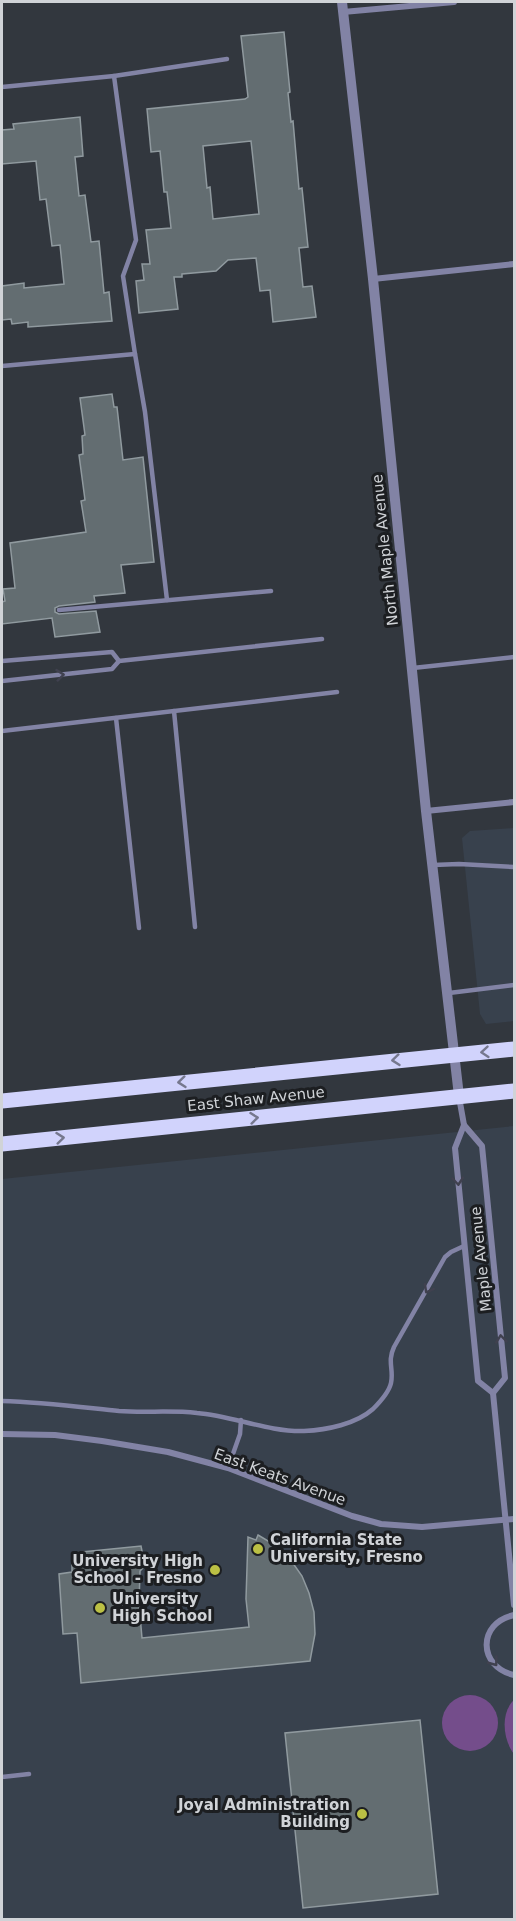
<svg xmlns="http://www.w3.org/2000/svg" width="516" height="1921" viewBox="0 0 516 1921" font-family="'DejaVu Sans',sans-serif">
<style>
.built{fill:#38414d}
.green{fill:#744d8b}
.building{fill:#636d71;stroke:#909a9f;stroke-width:1.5;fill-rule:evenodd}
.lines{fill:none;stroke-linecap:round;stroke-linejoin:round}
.service{stroke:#8283a5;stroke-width:4.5}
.minor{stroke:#8283a5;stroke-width:6}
.tertiary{stroke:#8283a5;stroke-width:10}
.primary{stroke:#d1d3fc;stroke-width:15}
.oneway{stroke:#40414f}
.oneway2{stroke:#76788e}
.poi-dot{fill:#bbc044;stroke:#1c1e21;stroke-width:2}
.labels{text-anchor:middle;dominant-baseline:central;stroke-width:6;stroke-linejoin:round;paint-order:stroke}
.street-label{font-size:15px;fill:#d0d3d7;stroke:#1c1e21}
.poi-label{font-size:15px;font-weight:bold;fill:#d0d3d7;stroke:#1c1e21;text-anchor:start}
</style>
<rect width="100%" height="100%" fill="#32373e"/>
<g class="built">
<path d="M 514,828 L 514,1021 L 486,1024 L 480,1014 L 462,838 L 470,831 Z"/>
<path d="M 514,1126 L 514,1919 L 2,1919 L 2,1179 Z"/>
</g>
<g class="green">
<circle cx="470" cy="1723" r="28"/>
<path d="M 514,1700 L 514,1754 C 503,1740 500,1713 514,1700 Z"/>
</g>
<g class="building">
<path d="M 284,32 L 290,92 L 288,93 L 291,122 L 293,121 L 299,189 L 302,188 L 308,247 L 299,248 L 303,287 L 312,286 L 316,317 L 273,322 L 270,290 L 260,291 L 256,258 L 228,260 L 216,271 L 182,274 L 182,277 L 174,277 L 178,309 L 139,313 L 136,281 L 144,280 L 142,264 L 150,264 L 146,230 L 171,228 L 167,192 L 164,192 L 160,151 L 151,152 L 147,109 L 245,99 L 248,97 L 241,36 ZM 251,141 L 259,214 L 213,219 L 210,187 L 207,188 L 203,146 Z"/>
<path d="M 80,117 L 83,156 L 75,157 L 79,196 L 85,195 L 91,242 L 99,241 L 104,293 L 109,292 L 112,321 L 28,327 L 28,322 L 12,324 L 11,319 L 2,320 L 2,286 L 24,283 L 24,288 L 64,284 L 60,245 L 52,246 L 46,199 L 40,200 L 36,161 L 2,164 L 2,130 L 14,129 L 13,124 Z"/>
<path d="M 112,394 L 114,407 L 117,407 L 123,460 L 143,457 L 154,562 L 121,565 L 125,593 L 94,596 L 95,602 L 59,606 L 55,608 L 55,612 L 59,614 L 96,611 L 100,632 L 55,637 L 52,618 L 2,624 L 2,602 L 5,601 L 3,589 L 15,588 L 10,543 L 86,532 L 81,501 L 85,500 L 79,455 L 83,454 L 82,436 L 85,435 L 80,398 Z"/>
<path d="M 258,1535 L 275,1545 L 290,1559 L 302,1576 L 309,1593 L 314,1612 L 315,1634 L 310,1661 L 81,1683 L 77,1633 L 63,1634 L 59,1574 L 72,1572 L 72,1553 L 141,1546 L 145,1566 L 140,1571 L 139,1604 L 142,1638 L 249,1627 L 246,1599 L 248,1537 L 256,1540 Z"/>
<path d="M 420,1720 L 438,1894 L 303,1908 L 285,1733 Z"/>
</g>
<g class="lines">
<g class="service">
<path d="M 114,76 L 227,59"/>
<path d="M 2,87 L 114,76 L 136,240 L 123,276 L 135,354 L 2,366"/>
<path d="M 135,354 L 145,412 L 167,600"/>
<path d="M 59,610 L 271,591"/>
<path d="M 2,661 L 112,652 L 119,661 L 112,669 L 2,681"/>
<path d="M 119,661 L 322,639"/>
<path d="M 413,668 L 514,657"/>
<path d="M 174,711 L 195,927"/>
<path d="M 116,718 L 139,928"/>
<path d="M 2,731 L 337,692"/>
<path d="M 433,865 L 459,864 L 514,867"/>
<path d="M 449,993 L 514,985"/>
<path d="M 2,1401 C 41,1402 80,1407 119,1411 C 145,1413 171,1410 197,1413 C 233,1416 268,1432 304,1431 C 327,1430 356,1424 373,1409 C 379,1403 389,1392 391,1383 C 394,1369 387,1362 394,1347 L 445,1257 L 451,1252 L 464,1246"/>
<path d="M 228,1468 L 240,1434 L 241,1420"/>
<path d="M 2,1777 L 29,1774"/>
</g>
<g class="minor">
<path d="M 343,12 L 454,2"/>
<path d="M 373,279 L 514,264"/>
<path d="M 426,811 L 514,802"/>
<path d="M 459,1097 L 464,1125 L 482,1146 L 505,1378 L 493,1393 L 514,1605"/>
<path d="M 464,1125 L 455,1148 L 478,1381 L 493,1393"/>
<path d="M 2,1434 L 55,1435 L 102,1441 L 168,1452 L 228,1468 L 352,1516 L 381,1524 L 422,1527 L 514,1519"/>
<path d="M 514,1615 C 477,1623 478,1667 514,1675"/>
</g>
<path class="tertiary" d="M 342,2 L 373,279 L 426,811 L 459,1096"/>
<g class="primary">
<path d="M 2,1101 L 514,1049"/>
<path d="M 2,1144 L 514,1091"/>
</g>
</g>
<defs><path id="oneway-chevron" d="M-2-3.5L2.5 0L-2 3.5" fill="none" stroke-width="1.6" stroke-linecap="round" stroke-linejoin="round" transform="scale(1.5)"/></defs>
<g class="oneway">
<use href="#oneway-chevron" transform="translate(60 675) rotate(-6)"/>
<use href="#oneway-chevron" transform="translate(458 1181) rotate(85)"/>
<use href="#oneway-chevron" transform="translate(428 1289) rotate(119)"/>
<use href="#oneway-chevron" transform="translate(501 1339) rotate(-96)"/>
<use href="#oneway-chevron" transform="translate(494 1662) rotate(53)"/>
</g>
<g class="oneway2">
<use href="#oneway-chevron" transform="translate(485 1052) rotate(175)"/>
<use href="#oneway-chevron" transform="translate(396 1060) rotate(174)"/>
<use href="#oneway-chevron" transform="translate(182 1082) rotate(174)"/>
<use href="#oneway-chevron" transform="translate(254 1118) rotate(-6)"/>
<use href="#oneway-chevron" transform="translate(60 1138) rotate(-6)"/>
</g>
<g class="poi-dot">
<circle cx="258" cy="1549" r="6"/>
<circle cx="215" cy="1570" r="6"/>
<circle cx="100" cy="1608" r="6"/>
<circle cx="362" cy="1814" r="6"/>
</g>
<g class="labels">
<g class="street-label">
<text transform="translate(385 550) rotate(-96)">North Maple Avenue</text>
<text transform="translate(256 1099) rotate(-6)">East Shaw Avenue</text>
<text transform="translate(481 1259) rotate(-96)">Maple Avenue</text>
<text transform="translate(280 1477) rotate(20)">East Keats Avenue</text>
</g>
<g class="poi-label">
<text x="270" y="1540">California State<tspan x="270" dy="17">University, Fresno</tspan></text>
<text x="203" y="1561" text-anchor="end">University High<tspan x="203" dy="17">School - Fresno</tspan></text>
<text x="112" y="1599">University<tspan x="112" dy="17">High School</tspan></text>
<text x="350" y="1805" text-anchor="end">Joyal Administration<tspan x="350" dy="17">Building</tspan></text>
</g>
</g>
<rect width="516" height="1921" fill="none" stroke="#d0d3d7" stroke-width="6"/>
</svg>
